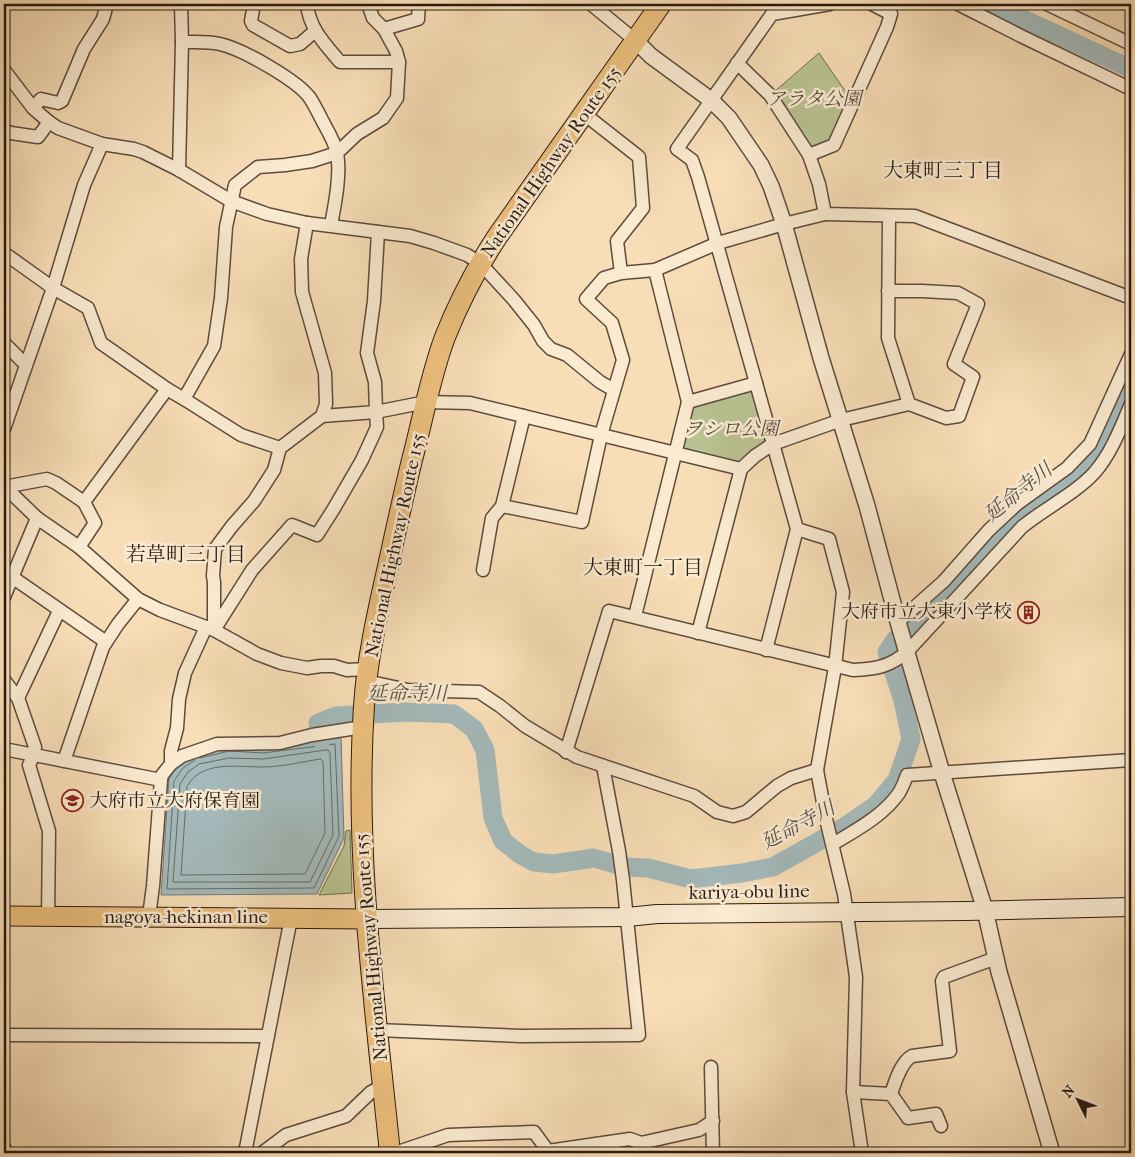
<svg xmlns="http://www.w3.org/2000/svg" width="1135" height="1157" viewBox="0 0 1135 1157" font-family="'IM FELL French Canon','Noto Serif JP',serif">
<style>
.green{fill:#b9c292;stroke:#716e53}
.water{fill:#a3b9ba;stroke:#727978}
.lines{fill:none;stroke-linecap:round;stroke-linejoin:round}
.shore{stroke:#666a67;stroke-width:1}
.river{stroke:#a3b9ba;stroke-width:19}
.minor-casing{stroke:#5d4b3d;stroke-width:15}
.tertiary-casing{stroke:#5d4b3d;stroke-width:18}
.secondary-casing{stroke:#291a14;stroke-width:20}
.primary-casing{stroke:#291a14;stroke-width:21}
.trunk-casing{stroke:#291a14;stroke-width:22}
.minor{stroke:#faead0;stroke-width:12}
.tertiary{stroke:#faead0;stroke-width:15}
.secondary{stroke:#faead0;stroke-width:18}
.primary{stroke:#ecbf7c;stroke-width:19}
.trunk{stroke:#ecbf7c;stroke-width:20}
.labels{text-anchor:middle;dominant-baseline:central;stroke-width:5;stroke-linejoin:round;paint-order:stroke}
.park-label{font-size:19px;font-style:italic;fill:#544c3a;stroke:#faead0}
.street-label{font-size:19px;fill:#291a14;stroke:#faead0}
.poi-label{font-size:19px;fill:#291a14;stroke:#faead0;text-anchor:end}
.neighbourhood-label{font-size:20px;fill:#291a14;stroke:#faead0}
.water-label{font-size:20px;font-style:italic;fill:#54524e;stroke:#faead0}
</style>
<rect width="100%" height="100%" fill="#f8deb7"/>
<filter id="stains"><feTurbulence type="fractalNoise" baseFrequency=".004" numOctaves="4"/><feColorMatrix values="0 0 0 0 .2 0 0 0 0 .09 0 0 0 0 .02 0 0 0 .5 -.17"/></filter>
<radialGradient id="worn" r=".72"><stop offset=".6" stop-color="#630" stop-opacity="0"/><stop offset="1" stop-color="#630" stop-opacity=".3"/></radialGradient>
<g class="green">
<path d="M 819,53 L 850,98 L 830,140 L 812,149 L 774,92 Z"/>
<path d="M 754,388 L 769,443 L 740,466 L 680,450 L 693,406 Z"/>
<path d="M 350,830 L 352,893 L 319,895 L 344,846 L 346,831 Z"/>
</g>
<path class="water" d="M 341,737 L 344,838 L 317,894 L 161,895 L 169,779 L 179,764 L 194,754 L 228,746 Z"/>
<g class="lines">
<g class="shore">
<path d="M 328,750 L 330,753 L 333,835 L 310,882 L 173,882 L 180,784 L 188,772 L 199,764 L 229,758 L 263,759 Z"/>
<path d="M 320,759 L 323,761 L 325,833 L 305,874 L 181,875 L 187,786 C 203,760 236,767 262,767 C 281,767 301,762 320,759 Z"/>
<path d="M 195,760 L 183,768 L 174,781 L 167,889 L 314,888 L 339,836 L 335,744 L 263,753 L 229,751 L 200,758"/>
</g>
<g class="river">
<path d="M 991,4 L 1131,69"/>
<path d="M 321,740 L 318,723 L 336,716 L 406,712 L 454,714 L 474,729 L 485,750 L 493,818 L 503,841 L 521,855 L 534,862 L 553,864 L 594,858 L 625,867 L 648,868 L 691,879 L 742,873 L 773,867 L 846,826 L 876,805 L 897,780 L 911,739 L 903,700 L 887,652 L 895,640 L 954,586 L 1008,525 L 1066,483 L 1097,450 L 1131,379"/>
</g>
<defs>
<g id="minor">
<path d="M 254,4 L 251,21 L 253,25 L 290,46 L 300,44 L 315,31"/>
<path d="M 307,4 C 309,28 325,44 340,62 L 399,62"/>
<path d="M 591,4 L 636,41"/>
<path d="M 958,4 L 1023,37 L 1131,89"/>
<path d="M 1047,4 L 1131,44"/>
<path d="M 384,29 L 418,19 L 419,4"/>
<path d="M 182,42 C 195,42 207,41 220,44 C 242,49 297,80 310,98 C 315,106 319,114 323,122 C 328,131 335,143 337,153 C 341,174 335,204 331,225"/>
<path d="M 737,63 L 770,95 L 809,155 L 819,184 L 825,214 L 915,216 L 1131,298"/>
<path d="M 4,70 L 33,108 L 49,122 L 58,128 L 102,144 L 134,149 L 143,152 L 179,170 L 231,201 L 267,214 L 307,223 L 410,236 L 434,243 L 467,255 L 480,263 L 514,300 L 534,325 L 543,341 L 551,349 L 567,355 L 600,382 L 614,390"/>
<path d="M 33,108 L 41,99 L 58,103 L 62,101 L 84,49 L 103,19 L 107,4"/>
<path d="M 583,113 L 639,157 L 643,208 L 617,241 L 621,273"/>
<path d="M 4,130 L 11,133 L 38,137 L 49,122"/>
<path d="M 809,155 L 834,145 L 887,27 L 891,14 L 872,4"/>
<path d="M 179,170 L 182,42 L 181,4"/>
<path d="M 889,216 L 888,338 L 909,404"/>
<path d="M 4,253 L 53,288 L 88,308 L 101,343 L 167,389"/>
<path d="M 4,343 L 26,365"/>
<path d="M 184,399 L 241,435 L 280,448"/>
<path d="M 688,402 L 756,383"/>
<path d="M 322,416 L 376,412 L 375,382 L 367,353 L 374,301 L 378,232"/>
<path d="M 4,429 L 53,288 L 84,185 L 102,144"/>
<path d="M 4,486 L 37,518 L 79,547 L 138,599 L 160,610 L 214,630 L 257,654 L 281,663 L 307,668 L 321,666 L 334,666 L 347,670 L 368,669"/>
<path d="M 4,487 L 47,479 L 56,483 L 84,502"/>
<path d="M 502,506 L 582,522 L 601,435 L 623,360 L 612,323 L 586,299 L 604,278 L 621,273 L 655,270 L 718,243 L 784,224 L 825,214"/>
<path d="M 797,529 L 829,539 L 843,592 L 835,667 L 817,770 L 826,819 L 844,894 L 856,977 L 853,1092 L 862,1153"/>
<path d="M 79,547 L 95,523 L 84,502 L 167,389 L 184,399 L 214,346 L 221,298 L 226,227 L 235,185 L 258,167 L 285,165 L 312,161 L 337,153 L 357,134 L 383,118 L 397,98 L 399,62 L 396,51 L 384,29 L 373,18 L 368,4"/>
<path d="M 483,570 L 492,518 L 502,506 L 524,416"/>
<path d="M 12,577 L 106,642"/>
<path d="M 4,597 L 37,518"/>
<path d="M 635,616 L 688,402 L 655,270"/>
<path d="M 898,622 L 944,581 L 989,530 L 1017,504 L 1067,468 L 1090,444 L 1131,354"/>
<path d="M 214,629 L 214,582 L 213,576 L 215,549 L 232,526 L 254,501 L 274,470 L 280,448 L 322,416 L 326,404 L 325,373 L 302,292 L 301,259 L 307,223"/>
<path d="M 214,630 L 252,570 L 292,525 L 317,535 L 333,510 L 362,460 L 377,427 L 376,412 L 426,402 L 470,403 L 741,469"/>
<path d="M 698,633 L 741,469 L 755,456 L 773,444 L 841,420 L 909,404 L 946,418 L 959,416 L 973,377 L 954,364 L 978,304 L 958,293 L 922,291 L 888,291"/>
<path d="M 766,650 L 797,529 L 698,177 L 692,160 L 677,149 L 772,14 L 830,4"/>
<path d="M 4,680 L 18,698 L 35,747 L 34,754 L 29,765 L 49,831 L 48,918"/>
<path d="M 366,681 L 408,690 L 479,692 L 500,706 L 525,726 L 577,757 L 694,796 L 717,812 L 733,816 L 746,812 L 777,786 L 791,778 L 817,770"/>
<path d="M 18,698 L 59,611"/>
<path d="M 4,749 L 161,780"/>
<path d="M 566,752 L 609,611 L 853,670 C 876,669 889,667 907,652 L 1022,527 C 1045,508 1075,494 1095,472 C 1112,452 1121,427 1131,404"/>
<path d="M 64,761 L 103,647 L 118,624 L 138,599"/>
<path d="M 171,764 L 171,751 L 177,728 L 179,699 L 185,673 L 206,627"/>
<path d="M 833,844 C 856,830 883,816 899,793 C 902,788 905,781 907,775 L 1131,760"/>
<path d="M 149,916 L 153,886 L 161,780 L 162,775 L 171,764 L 182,756 L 217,744 L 280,743 L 312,735 L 363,727"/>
<path d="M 377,1030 L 521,1036 L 639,1035 L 623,880 L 619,851 L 603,766"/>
<path d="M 4,1035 L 268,1036"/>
<path d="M 711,1067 L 713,1153"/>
<path d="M 853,1092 L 891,1094 L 908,1118 L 936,1114 L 941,1126"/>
<path d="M 891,1094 C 895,1082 901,1062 912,1056 L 950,1051 L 942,981 L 944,977 L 996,958"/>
<path d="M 4,1147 L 5,1153"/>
<path d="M 245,1153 L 291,918"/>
<path d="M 262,1153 L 286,1135 L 346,1116 L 371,1092 L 383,1086"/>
<path d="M 395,1153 L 448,1135 L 534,1132 L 548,1151 L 630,1139 L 641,1143 L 699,1130 L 713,1121"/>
</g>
<path id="tertiary" d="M 636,41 L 651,56 L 711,100 L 729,118 L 761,165 L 771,186 L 784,224 L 821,358 L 867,506 L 898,622 L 942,773 L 985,910 L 999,972 L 1052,1153"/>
<path id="secondary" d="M 367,919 L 627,917 L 657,914 L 967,911 L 1131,907"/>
<path id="primary" d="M 4,916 L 367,919"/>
<path id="trunk" d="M 390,1153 C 375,1005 354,855 364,706 C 367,660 377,615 387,571 C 395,534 403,497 412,460 C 423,419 430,377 445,337 C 459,302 476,269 497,237 L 661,4"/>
</defs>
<use href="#minor" class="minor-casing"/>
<use href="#tertiary" class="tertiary-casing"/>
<use href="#secondary" class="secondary-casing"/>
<use href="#primary" class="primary-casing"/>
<use href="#trunk" class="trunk-casing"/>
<use href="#minor" class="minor"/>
<use href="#tertiary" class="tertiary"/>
<use href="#secondary" class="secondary"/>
<use href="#primary" class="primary"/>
<use href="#trunk" class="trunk"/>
</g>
<defs>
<symbol id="building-ring" viewBox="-11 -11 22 22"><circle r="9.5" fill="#faead0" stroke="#8f2418" stroke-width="1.5"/><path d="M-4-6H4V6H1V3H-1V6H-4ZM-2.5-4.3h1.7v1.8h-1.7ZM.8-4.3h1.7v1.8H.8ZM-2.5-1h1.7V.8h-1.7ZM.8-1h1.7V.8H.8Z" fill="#8f2418"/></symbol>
<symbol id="school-ring" viewBox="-11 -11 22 22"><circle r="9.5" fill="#faead0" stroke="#8f2418" stroke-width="1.5"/><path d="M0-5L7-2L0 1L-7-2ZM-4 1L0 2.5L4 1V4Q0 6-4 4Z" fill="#8f2418"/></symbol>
</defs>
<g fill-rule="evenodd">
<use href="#building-ring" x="1016" y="600" width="25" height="25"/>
<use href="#school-ring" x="60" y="788" width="25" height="25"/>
</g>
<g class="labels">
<g class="park-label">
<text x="814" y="99">アラタ公園</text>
<text x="731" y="429">ヲシロ公園</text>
</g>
<g class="street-label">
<text transform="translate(551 162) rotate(-55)">National Highway Route 155</text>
<text transform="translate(395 545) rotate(-78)">National Highway Route 155</text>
<text transform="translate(749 892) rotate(-1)">kariya-obu line</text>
<text x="186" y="917">nagoya-hekinan line</text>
<text transform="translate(371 947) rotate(-95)">National Highway Route 155</text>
</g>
<g class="poi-label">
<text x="1012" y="612">大府市立大東小学校</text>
<text x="89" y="801" text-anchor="start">大府市立大府保育園</text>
</g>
<g class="neighbourhood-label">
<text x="943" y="170">大東町三丁目</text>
<text x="186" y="554">若草町三丁目</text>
<text x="643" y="567">大東町一丁目</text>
</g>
<g class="water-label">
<text transform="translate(1018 492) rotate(-39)">延命寺川</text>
<text x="407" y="693">延命寺川</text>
<text transform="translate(798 825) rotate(-28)">延命寺川</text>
</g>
</g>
<rect width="1135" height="1157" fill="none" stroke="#f8deb7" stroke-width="20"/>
<rect x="5" y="5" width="1125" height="1147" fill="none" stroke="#291a14" stroke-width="2.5"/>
<rect x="10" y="10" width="1115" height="1137" fill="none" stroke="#291a14"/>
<g transform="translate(1078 1100) rotate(312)" stroke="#faead0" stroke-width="4" paint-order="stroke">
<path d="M0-4L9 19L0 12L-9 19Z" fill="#291a14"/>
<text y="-8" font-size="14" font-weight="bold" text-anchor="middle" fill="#291a14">N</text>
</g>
<rect width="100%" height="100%" filter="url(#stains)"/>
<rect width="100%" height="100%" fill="url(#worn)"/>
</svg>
